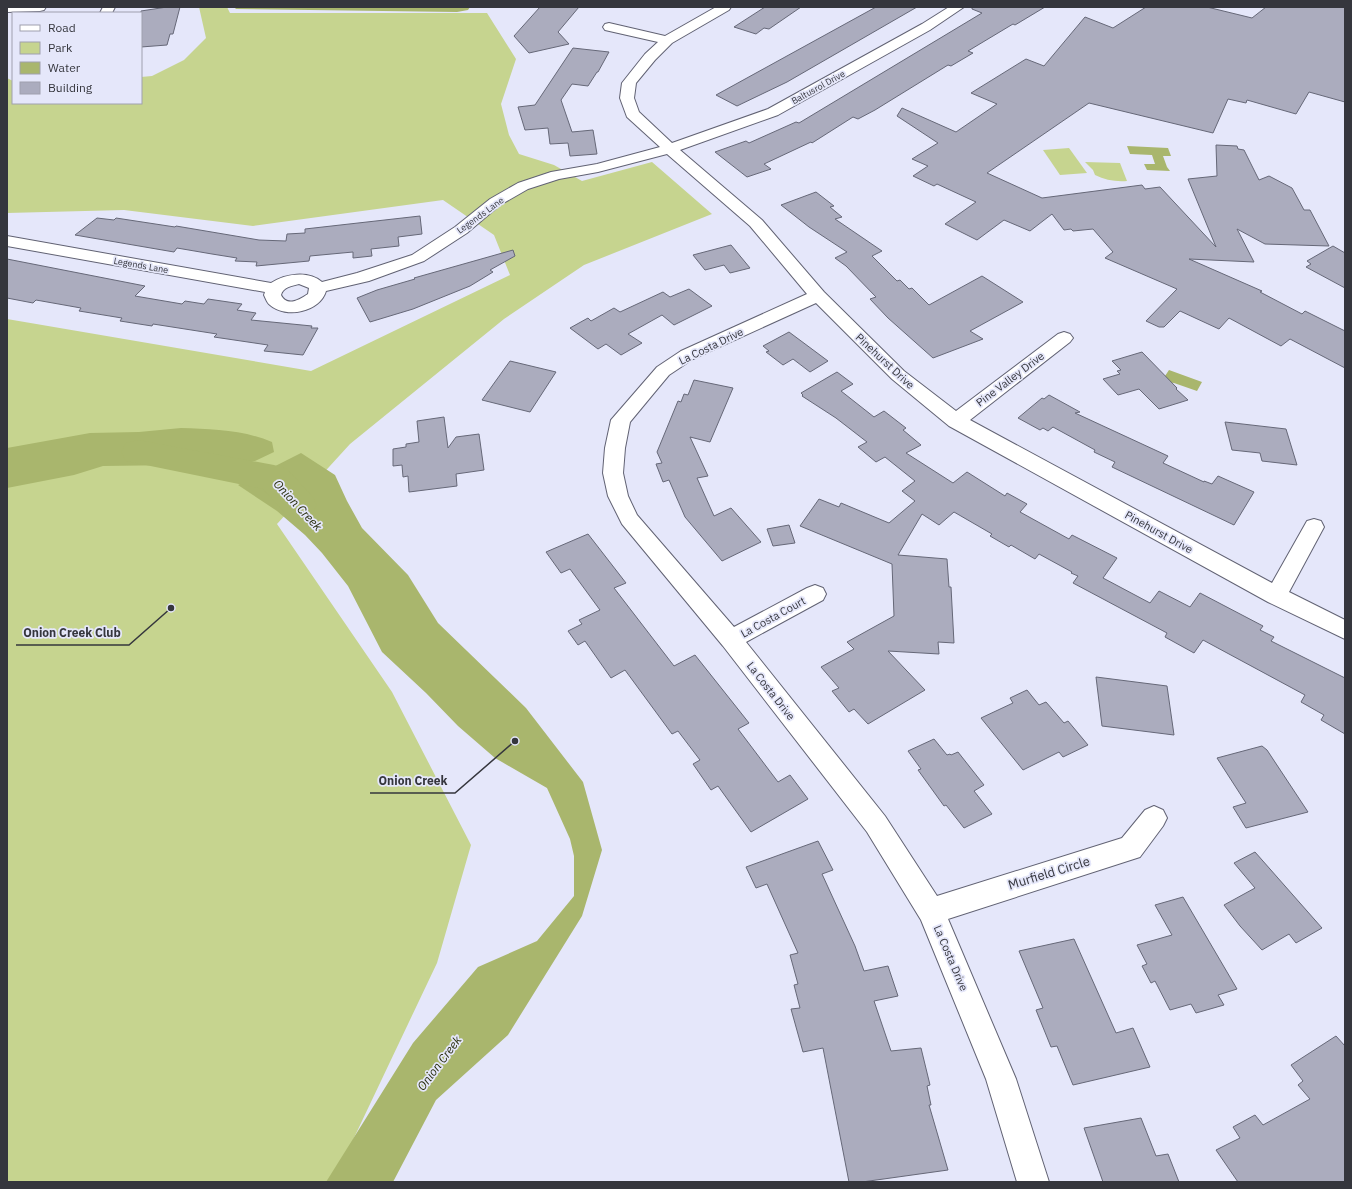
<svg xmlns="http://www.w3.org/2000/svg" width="1352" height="1189" viewBox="0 0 1352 1189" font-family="'IBM Plex Sans',sans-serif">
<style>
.green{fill:#c6d48f}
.water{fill:#a9b66d}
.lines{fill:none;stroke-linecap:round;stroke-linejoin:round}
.river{fill:#a9b66d;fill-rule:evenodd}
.building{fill:#abacbe;stroke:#666878}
.street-casing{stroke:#616273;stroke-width:2}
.street{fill:#fff;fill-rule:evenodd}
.labels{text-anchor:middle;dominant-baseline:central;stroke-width:3.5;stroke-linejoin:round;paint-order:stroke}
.far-street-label{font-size:9px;fill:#35363d;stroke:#e5e7fa}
.street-label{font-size:11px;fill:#35363d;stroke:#e5e7fa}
.water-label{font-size:12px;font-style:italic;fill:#292e0e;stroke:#e5e7fa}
.near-street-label{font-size:13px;fill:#35363d;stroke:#e5e7fa}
.leader{fill:none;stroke:#35363d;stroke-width:1.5}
.callout-dot{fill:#35363d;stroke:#e5e7fa;stroke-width:1.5}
.callout-label{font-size:12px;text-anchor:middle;font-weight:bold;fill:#35363d;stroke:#e5e7fa;stroke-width:3.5;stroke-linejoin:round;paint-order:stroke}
</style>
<rect width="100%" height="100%" fill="#e5e7fa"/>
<g class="green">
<path d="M 199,7 L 227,7 L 230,13 L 487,13 L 516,59 L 501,104 L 509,135 L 519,154 L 554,165 L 582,181 L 652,162 L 712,214 L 584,265 L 504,319 L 350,444 L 277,524 L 392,692 L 471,845 L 437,963 L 333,1182 L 7,1182 L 7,319 L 311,371 L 510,275 L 494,235 L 443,200 L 253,226 L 124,210 L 7,213 L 7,78 L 13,81 L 13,103 L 141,103 L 141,77 L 152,76 L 184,60 L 206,38 Z"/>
<path d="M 1069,148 L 1087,173 L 1060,175 L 1043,150 Z"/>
<path d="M 1085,162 L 1120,163 L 1127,181 C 1116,182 1105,180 1095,175 L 1093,170 Z"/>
</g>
<g class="water">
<path d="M 234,7 L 470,7 L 468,10 L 457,12 L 236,9 Z"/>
<path d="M 1127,146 L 1168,148 L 1171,156 L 1163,156 L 1167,167 L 1170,171 L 1147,170 L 1144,164 L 1155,164 L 1152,155 L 1130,154 Z"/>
<path d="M 1169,370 L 1202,382 L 1197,391 L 1174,383 L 1166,382 L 1163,379 Z"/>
<path d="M 181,428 C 212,429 244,430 272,442 L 274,452 L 255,461 L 239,462 L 203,459 L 178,465 L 103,466 L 74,475 L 7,488 L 7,448 L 90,433 L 139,432 Z"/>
<path d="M 301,453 L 335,475 L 347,501 L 362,528 L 408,575 L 438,623 L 526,708 L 583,782 L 602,850 L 582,916 L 508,1035 L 436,1100 L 393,1182 L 326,1182 L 413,1043 L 478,967 L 537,941 L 574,896 L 574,856 L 570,839 L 547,788 L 495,758 L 458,726 L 426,693 L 382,652 L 348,586 L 322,553 L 305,535 L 277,511 L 238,485 Z"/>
</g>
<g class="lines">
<path class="river" d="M 138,440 L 274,465 L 287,469 L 312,496 L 317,505 L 312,514 L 299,518 L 286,514 L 263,489 L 126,461 L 121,452 L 126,443 Z"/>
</g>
<g class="building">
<path d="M 167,7 L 180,7 L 173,34 L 170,34 L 167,45 L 141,47 L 141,11 Z"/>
<path d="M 540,7 L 579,7 L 558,32 L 569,44 L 529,53 L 514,36 Z"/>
<path d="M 765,7 L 801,7 L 769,29 L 764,28 L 756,34 L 734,27 Z"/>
<path d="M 876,7 L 917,7 L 787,82 L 737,106 L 716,95 Z"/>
<path d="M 972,7 L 1045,7 L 1015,25 L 1013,24 L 968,51 L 973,53 L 951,66 L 948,65 L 875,110 L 858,119 L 853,117 L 812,143 L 811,142 L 764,164 L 771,169 L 747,177 L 715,152 L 746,141 L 749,143 L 796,122 L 799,123 L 982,13 L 972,9 Z"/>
<path d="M 1146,7 L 1207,7 L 1252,18 L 1266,7 L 1345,7 L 1345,102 L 1309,92 L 1296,114 L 1247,100 L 1246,103 L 1228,99 L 1213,133 L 1089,103 L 987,173 L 1042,198 L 1142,185 L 1145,189 L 1160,187 L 1216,247 L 1188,179 L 1217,176 L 1216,145 L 1237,146 L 1238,149 L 1244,150 L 1259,180 L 1269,176 L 1292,188 L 1304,210 L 1310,210 L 1329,246 L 1265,244 L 1237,229 L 1254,262 L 1189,259 L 1262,291 L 1260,292 L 1302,314 L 1305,311 L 1345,331 L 1345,368 L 1290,339 L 1281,346 L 1229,318 L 1219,329 L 1180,311 L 1164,327 L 1159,327 L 1146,321 L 1177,289 L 1105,258 L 1113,252 L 1093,229 L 1073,231 L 1071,229 L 1064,230 L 1052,214 L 1030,231 L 1004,220 L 977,240 L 945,224 L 976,202 L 937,184 L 934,186 L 913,176 L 928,166 L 912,159 L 938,143 L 897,116 L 902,108 L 956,132 L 997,104 L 971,93 L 1026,59 L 1044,66 L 1085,17 L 1113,28 Z"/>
<path d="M 573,48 L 609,52 L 598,72 L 597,72 L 588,86 L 572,84 L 561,100 L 572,132 L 593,130 L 597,154 L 570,156 L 568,143 L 550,144 L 548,128 L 525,130 L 518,107 L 535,105 Z"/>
<path d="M 816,192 L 834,206 L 830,207 L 842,217 L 835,219 L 882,251 L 872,256 L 897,281 L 900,280 L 909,289 L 912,288 L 929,305 L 982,276 L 1023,302 L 970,331 L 983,339 L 933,358 L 888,318 L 870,299 L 876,297 L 846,266 L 835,258 L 847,252 L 809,227 L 781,205 Z"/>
<path d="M 420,216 L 422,234 L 398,237 L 399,246 L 371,249 L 372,256 L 353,258 L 353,252 L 310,256 L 309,261 L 256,266 L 257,262 L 235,261 L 237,258 L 212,254 L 177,248 L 174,252 L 75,235 L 97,218 L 114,220 L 116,218 L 175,227 L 176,226 L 259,240 L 286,241 L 287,234 L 305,233 L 305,229 Z"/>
<path d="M 731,245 L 750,268 L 730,273 L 724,265 L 705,270 L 693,255 Z"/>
<path d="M 1333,246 L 1345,253 L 1345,288 L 1306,267 L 1311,264 L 1307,261 Z"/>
<path d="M 513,250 L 515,256 L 490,270 L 493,272 L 470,286 L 413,309 L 370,322 L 357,298 L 377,290 L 415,279 L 414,278 Z"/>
<path d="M 7,259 L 145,286 L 135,296 L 182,304 L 185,301 L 204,304 L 208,299 L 242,304 L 237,310 L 256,313 L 251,320 L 312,326 L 311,328 L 318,328 L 303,355 L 264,351 L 268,345 L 214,337 L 217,334 L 153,324 L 152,326 L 120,321 L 122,318 L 79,311 L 81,308 L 36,300 L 33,303 L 7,298 Z"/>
<path d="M 689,289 L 712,306 L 674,325 L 662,315 L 628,334 L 642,343 L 621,355 L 606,344 L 598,349 L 570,328 L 588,318 L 591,321 L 614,308 L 620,312 L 663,292 L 670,297 Z"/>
<path d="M 789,332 L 828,361 L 810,372 L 793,359 L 783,365 L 766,352 L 769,351 L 763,346 Z"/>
<path d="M 1142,352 L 1177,388 L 1176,389 L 1188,400 L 1159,409 L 1139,389 L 1118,395 L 1103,379 L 1120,374 L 1117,371 L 1121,370 L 1112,361 Z"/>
<path d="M 510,361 L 556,372 L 530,412 L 482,400 Z"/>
<path d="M 837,372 L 853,384 L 841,391 L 874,417 L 884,411 L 906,428 L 903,430 L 921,445 L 906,453 L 953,483 L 967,472 L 1005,496 L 1007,493 L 1027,504 L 1020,512 L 1069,539 L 1072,535 L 1117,558 L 1103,578 L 1150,603 L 1159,591 L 1190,607 L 1200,593 L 1263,626 L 1260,630 L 1274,637 L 1271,641 L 1345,678 L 1345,734 L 1321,720 L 1324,715 L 1301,702 L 1305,695 L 1203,640 L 1194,653 L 1165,637 L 1167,633 L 1073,583 L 1078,576 L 1071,573 L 1072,572 L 1039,554 L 1035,559 L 1011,545 L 1009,547 L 990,536 L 992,534 L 954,512 L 939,525 L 922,514 L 898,555 L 947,559 L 949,587 L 951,587 L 954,643 L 938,642 L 939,654 L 888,651 L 925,690 L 868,724 L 854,709 L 849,712 L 832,691 L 839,688 L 821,667 L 854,649 L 847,642 L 894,616 L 892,564 L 800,526 L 819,499 L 839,507 L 841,503 L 889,523 L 915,501 L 902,491 L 915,481 L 885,457 L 876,462 L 858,447 L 867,442 L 836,418 L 802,396 L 803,395 L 801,393 Z"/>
<path d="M 694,380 L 733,388 L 710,442 L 690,437 L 708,476 L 697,478 L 714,516 L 731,508 L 761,542 L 722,561 L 685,517 L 669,480 L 663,482 L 656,464 L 662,463 L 657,452 L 678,401 L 681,402 L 684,394 L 688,395 Z"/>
<path d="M 1049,395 L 1080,412 L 1075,413 L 1168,456 L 1163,463 L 1204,482 L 1204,481 L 1212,484 L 1218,476 L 1254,492 L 1234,525 L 1112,467 L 1115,462 L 1094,452 L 1095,450 L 1053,427 L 1048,431 L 1043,428 L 1040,430 L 1018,418 L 1042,398 L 1044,399 Z"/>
<path d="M 444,417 L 448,448 L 456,437 L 479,434 L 484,470 L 456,474 L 457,486 L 409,492 L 408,476 L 403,477 L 402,465 L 393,466 L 393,449 L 406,447 L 406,444 L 419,442 L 417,421 Z"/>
<path d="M 1225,422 L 1286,429 L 1297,465 L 1262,461 L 1260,453 L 1232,450 Z"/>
<path d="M 789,525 L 795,543 L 773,546 L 767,529 Z"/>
<path d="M 588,534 L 626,583 L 614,588 L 674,666 L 695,655 L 749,723 L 738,729 L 778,782 L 790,775 L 808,799 L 751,832 L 718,786 L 711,790 L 693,764 L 700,760 L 678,731 L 672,734 L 625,670 L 611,678 L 585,641 L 578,645 L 568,631 L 582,624 L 579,620 L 600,610 L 570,569 L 561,573 L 546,552 Z"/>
<path d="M 1096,677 L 1167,686 L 1174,735 L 1102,726 Z"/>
<path d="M 1027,690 L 1039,705 L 1046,702 L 1064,723 L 1068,721 L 1088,745 L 1063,757 L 1059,752 L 1023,770 L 981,718 L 1013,703 L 1010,698 Z"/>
<path d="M 934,739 L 947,755 L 950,754 L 951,755 L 958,752 L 984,785 L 974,791 L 992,814 L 964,828 L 946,805 L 944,806 L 918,770 L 921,769 L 908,751 Z"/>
<path d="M 1262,746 L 1267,750 L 1308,812 L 1246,828 L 1233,807 L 1246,803 L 1217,758 Z"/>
<path d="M 818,841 L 833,870 L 822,874 L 855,946 L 864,971 L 888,966 L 898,996 L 874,1001 L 891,1051 L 921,1048 L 930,1085 L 927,1086 L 931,1105 L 929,1105 L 948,1170 L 862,1182 L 849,1182 L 823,1048 L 803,1052 L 791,1009 L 800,1008 L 794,985 L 798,984 L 790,955 L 798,953 L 767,884 L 756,888 L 746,867 Z"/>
<path d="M 1255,852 L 1322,928 L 1296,943 L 1289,934 L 1262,950 L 1240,926 L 1224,905 L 1255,888 L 1234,863 Z"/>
<path d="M 1183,897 L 1237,989 L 1218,995 L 1224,1005 L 1196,1013 L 1191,1004 L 1170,1010 L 1155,981 L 1151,983 L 1142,966 L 1147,964 L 1137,945 L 1172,935 L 1155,905 Z"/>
<path d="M 1074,939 L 1116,1033 L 1133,1028 L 1150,1067 L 1073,1085 L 1057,1046 L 1051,1047 L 1036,1010 L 1043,1008 L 1019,951 Z"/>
<path d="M 1336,1036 L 1345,1046 L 1345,1182 L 1238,1182 L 1216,1150 L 1240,1138 L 1233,1127 L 1255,1115 L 1263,1125 L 1310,1099 L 1298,1085 L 1303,1081 L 1291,1065 Z"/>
<path d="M 1141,1118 L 1156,1156 L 1168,1154 L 1179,1182 L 1103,1182 L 1084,1128 Z"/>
</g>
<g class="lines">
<defs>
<g id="street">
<path d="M 7,7 L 46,7 L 44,10 L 40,11 L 7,12 Z"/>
<path d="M 103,7 L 115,7 L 112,13 L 100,13 Z"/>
<path d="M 716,7 L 731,7 L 729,10 L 672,43 L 655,60 L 636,83 L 634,98 L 639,112 L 672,143 L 768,109 L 922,24 L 949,7 L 964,7 L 930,30 L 778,115 L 680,150 L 762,220 L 824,292 L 904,371 L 956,411 L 1058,334 L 1064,332 L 1070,334 L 1073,338 L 1070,342 L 970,420 L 1272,583 L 1307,521 L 1314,519 L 1321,521 L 1324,527 L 1289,592 L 1345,620 L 1345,639 L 1268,602 L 949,426 L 892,379 L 816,303 L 693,359 L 669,375 L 654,393 L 630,422 L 625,448 L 623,473 L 628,496 L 637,515 L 734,627 L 807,588 L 815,585 L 823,588 L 826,594 L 823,600 L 746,642 L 885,816 L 937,896 L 1122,838 L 1145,810 L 1154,806 L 1163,810 L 1167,818 L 1163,826 L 1140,857 L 948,919 L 1016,1079 L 1049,1182 L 1017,1182 L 986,1079 L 921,920 L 867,832 L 723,646 L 622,524 L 608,496 L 603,473 L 605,448 L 611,420 L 657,367 L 681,351 L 807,294 L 750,226 L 667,154 L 598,172 L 559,179 L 528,189 L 500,205 L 467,233 L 424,261 L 369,281 L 326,291 C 320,312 286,319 270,305 C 267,303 266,299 264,295 L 265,292 L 7,246 L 7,236 L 271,283 C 285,274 308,270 322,282 L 357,273 L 412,255 L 455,227 L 490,199 L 518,183 L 551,172 L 597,164 L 660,147 L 627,117 L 620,98 L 622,83 L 645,54 L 658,42 L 605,30 L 603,27 L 605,24 L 609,23 L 665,36 ZM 299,284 L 309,288 L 308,294 C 299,300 287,307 281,295 C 283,287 292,286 299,284 Z"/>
</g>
</defs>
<use href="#street" class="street-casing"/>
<use href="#street" class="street"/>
</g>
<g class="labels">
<g class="far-street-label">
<text transform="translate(818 87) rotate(-29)">Baltusrol Drive</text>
<text transform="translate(480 215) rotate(-36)">Legends Lane</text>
<text transform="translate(141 265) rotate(10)">Legends Lane</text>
</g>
<g class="street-label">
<text transform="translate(711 346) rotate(-26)">La Costa Drive</text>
<text transform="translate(885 361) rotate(43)">Pinehurst Drive</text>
<text transform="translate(1010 379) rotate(-37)">Pine Valley Drive</text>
<text transform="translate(1159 532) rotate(29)">Pinehurst Drive</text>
<text transform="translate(773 617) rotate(-29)">La Costa Court</text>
<text transform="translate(771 691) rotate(52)">La Costa Drive</text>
<text transform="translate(951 958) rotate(67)">La Costa Drive</text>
</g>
<g class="water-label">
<text transform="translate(298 505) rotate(47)">Onion Creek</text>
<text transform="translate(439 1063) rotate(-53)">Onion Creek</text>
</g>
<g class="near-street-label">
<text transform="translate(1049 873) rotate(-17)">Murfield Circle</text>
</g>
</g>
<path class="leader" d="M171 608L129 645H16M515 741L455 793H370"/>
<g class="callout-dot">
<circle cx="171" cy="608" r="4"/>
<circle cx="515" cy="741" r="4"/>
</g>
<g class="callout-label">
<text x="72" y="637">Onion Creek Club</text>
<text x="413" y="785">Onion Creek</text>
</g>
<rect width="1352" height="1189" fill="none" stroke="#35363d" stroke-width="16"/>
<rect x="12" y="12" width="130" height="92" fill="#e5e7fa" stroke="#9fa0ae"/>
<rect x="20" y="25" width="20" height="6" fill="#ffffff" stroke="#9fa0ae"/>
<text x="48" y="32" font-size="12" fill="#35363d">Road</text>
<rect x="20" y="42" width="20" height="12" fill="#c6d48f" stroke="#9fa0ae"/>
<text x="48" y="52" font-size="12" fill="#35363d">Park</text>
<rect x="20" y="62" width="20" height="12" fill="#a9b66d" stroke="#9fa0ae"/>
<text x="48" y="72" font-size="12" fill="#35363d">Water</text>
<rect x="20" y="82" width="20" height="12" fill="#abacbe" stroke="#9fa0ae"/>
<text x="48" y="92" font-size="12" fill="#35363d">Building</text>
</svg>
